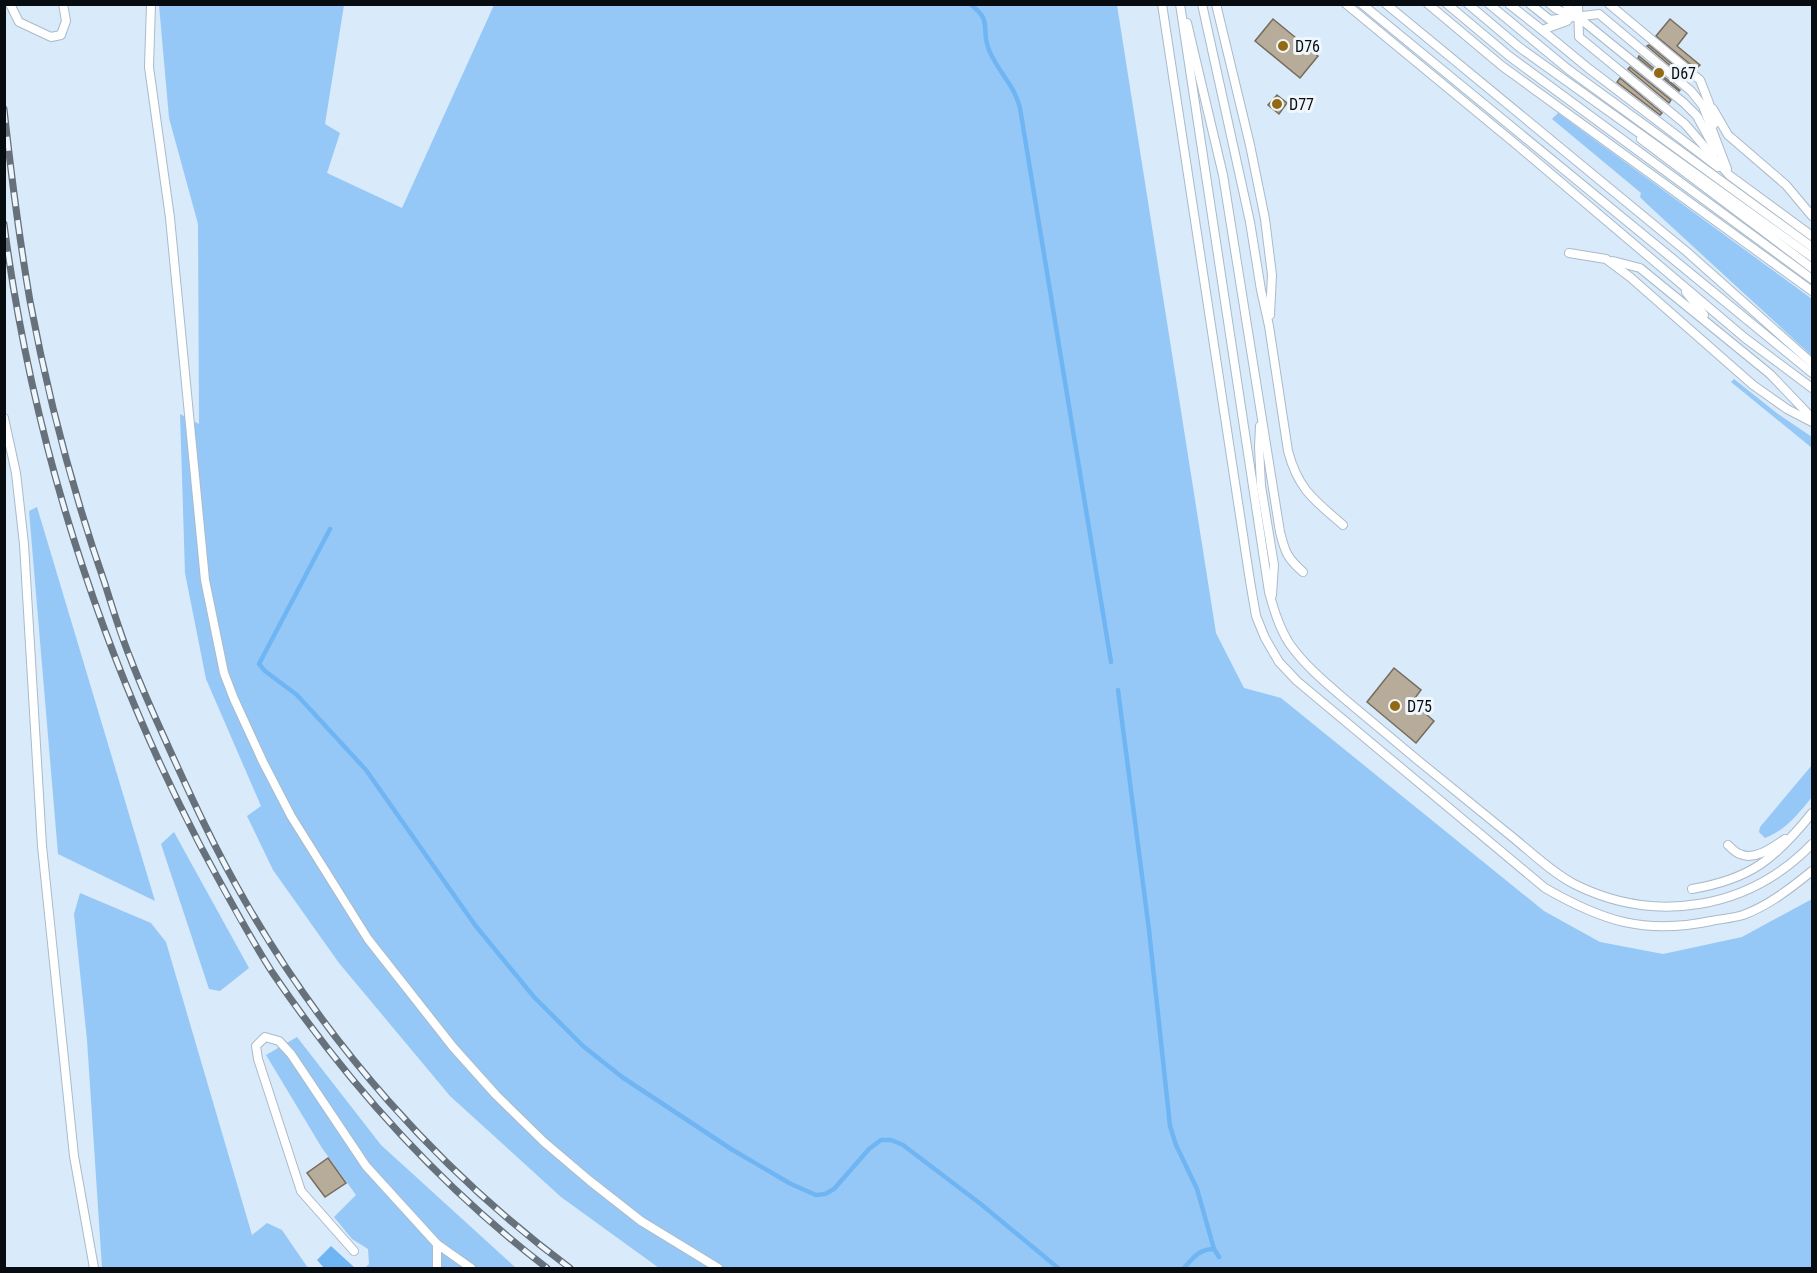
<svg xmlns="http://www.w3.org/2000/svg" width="1817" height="1273" viewBox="0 0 1817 1273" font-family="'Roboto Condensed',sans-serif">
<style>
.green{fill:#95c8f6}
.water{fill:#70b5f3}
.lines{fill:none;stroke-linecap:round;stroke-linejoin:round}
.stream{stroke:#70b5f3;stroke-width:4.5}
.building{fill:#b7ab9a;stroke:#776c5b;stroke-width:1.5}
.service-casing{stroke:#aabaca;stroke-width:10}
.service{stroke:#fff;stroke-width:8}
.rail-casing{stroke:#66717b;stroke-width:7}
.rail{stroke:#eff6fc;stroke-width:4.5;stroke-dasharray:14;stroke-linecap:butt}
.poi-dot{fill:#936913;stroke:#eff6fc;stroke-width:2}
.labels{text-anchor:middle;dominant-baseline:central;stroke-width:6;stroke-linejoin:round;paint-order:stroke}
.poi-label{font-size:16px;fill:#070c11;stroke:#eff6fc;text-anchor:start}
</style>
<rect width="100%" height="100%" fill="#d9eafa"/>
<g class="green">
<path d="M 159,5 L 344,5 L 325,124 L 340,133 L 327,173 L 402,208 L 494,5 L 1117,5 L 1216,633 L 1244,688 L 1281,698 L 1544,911 L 1600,942 L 1663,954 L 1742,937 L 1812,899 L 1812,1268 L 659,1268 L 561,1197 L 450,1096 L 339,963 L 273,870 L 247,816 L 261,806 L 206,679 L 185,573 L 180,414 L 199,424 L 198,224 L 169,118 Z"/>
<path d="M 1558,113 L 1812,299 L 1812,356 L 1647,204 L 1640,197 L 1641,193 L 1552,119 Z"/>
<path d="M 1734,379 L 1778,414 L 1812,437 L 1812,448 L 1731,382 Z"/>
<path d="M 37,507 L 155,901 L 58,854 L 29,511 Z"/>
<path d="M 1812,765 L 1812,797 C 1798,814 1786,830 1765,838 L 1759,832 L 1760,827 Z"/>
<path d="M 174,832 L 249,968 L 220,991 L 209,989 L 161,844 Z"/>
<path d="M 80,893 L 151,923 L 166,942 L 252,1235 L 267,1223 L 282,1230 L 308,1268 L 102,1268 L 87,1040 L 74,914 Z"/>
<path d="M 297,1037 L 381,1145 L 516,1268 L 365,1268 L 369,1264 L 368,1249 L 352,1239 L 334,1217 L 356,1195 L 322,1148 L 266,1055 Z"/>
</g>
<path class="water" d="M 331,1246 L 355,1268 L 324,1268 L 317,1260 Z"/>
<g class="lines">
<g class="stream">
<path d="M 970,4 C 994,22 980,28 989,50 C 998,72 1014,84 1020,108 L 1111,662"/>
<path d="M 330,529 L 259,664 L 265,671 L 297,695 L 366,770 L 475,925 L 534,997 L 583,1046 L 622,1077 L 731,1149 L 791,1184 L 816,1195 L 825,1194 L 834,1189 L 869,1149 L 881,1140 L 891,1140 L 903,1145 L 982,1205 L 1058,1268"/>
<path d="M 1118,690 L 1149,930 L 1170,1126 L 1176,1145 L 1197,1189 L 1214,1249 L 1219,1257"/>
<path d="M 1184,1268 C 1193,1258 1199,1249 1214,1249"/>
</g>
</g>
<g class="building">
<path d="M 1273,19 L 1318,56 L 1300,78 L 1255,41 Z"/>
<path d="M 1670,19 L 1687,33 L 1677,46 L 1700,65 L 1696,69 L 1656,36 Z"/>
<path d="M 1649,45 L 1689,78 L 1687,80 L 1647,46 Z"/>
<path d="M 1639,56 L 1680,90 L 1679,91 L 1638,58 Z"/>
<path d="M 1630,67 L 1671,100 L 1669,103 L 1628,69 Z"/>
<path d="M 1620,78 L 1662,113 L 1660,115 L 1617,82 Z"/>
<path d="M 1277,95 L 1287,103 L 1279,114 L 1268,105 Z"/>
<path d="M 1394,668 L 1421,690 L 1412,702 L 1434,721 L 1416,743 L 1367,702 Z"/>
<path d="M 328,1158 L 346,1183 L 325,1197 L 307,1173 Z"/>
</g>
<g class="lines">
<defs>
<g id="service">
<path d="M 10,4 L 19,22 L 51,37 L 61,35 L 66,21 L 63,4"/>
<path d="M 151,4 L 149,67 L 170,218 L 205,580 L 224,673 L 234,699 L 263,762 L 291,816 L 368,939 L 453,1047 L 496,1095 L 544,1142 L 590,1181 L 641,1221 L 718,1268"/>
<path d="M 1162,4 L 1250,581 L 1256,616 L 1265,638 L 1279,662 L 1297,681 L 1545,888 C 1602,921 1645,935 1711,921 C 1721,919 1733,918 1743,915 C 1768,906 1791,888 1812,871"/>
<path d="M 1180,4 L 1269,592 C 1274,610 1279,627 1289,643 C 1305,666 1326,683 1347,701 C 1371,721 1396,742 1420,762 C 1452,788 1484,814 1516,840 C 1534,855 1553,873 1574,884 C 1656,925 1749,909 1812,844"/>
<path d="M 1202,4 L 1250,222 L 1261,290 L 1269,326 L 1288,451 C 1298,489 1314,500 1343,525"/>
<path d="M 1216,4 L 1250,145 L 1265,219 L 1272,275 L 1270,315"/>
<path d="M 1346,4 L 1518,146 L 1745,338 L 1812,388"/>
<path d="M 1362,4 L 1812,373"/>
<path d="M 1386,4 L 1687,252 L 1812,363"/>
<path d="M 1428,4 L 1502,66 L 1812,291"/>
<path d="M 1447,4 L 1509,56 L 1812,279"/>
<path d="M 1468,4 L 1519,47 L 1812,257"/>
<path d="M 1489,4 L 1569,70 L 1812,247"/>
<path d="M 1509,4 L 1542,30 L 1567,21"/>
<path d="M 1530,4 L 1550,20 L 1599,14 L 1691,91 L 1703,106 L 1727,169"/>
<path d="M 1550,4 L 1556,9 L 1573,16"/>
<path d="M 1566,4 L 1578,17 L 1684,103 L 1697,116 L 1716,151"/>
<path d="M 1578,4 L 1579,37 L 1685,124 L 1729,175 L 1812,236"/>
<path d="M 1609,4 L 1700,80 L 1709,103 L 1714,124"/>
<path d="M 1187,23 L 1223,175 L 1280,532 C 1285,552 1287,558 1303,572"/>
<path d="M 1542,30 L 1588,68 L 1718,167"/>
<path d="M 1713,109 L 1728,135 L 1786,185 L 1812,216"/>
<path d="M 1641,139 L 1812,268"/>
<path d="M 1569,253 L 1606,259 L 1630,277 L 1753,385 L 1787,409 L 1812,422"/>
<path d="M 1613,261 L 1640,268 L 1770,374 L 1812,418"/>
<path d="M 1686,292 L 1704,315"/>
<path d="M 4,418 L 16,473 L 24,544 L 42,846 L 74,1156 L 94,1268"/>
<path d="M 1260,426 L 1259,447 L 1261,486 L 1274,565 L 1272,595"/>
<path d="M 1728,845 C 1731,848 1736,853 1740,854 C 1755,861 1773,847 1785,839"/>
<path d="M 1692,889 C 1751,879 1775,859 1812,813"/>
<path d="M 354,1251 L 301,1191 L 258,1059 L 256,1046 L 265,1037 L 279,1041 L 291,1054 L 366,1166 L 437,1244"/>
<path d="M 437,1268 L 437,1244 L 471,1268"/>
</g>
</defs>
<use href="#service" class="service-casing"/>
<use href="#service" class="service"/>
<defs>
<g id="rail">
<path d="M 4,109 C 11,173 19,237 30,301 C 48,397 73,492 105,584 C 113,610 121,636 131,660 C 142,689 155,717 168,746 C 192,799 216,851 245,901 C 326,1043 439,1171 570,1268"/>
<path d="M 4,224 C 32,439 100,653 200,845 C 223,888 246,931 272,972 C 348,1084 440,1186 547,1268"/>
</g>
</defs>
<use href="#rail" class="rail-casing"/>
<use href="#rail" class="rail"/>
</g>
<g class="poi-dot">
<circle cx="1283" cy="46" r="6"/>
<circle cx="1659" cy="73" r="6"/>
<circle cx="1277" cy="104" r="6"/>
<circle cx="1395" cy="706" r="6"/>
</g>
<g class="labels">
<g class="poi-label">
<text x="1295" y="46">D76</text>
<text x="1671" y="73">D67</text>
<text x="1289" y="104">D77</text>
<text x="1407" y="706">D75</text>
</g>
</g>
<rect width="1817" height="1273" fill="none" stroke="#070c11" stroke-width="12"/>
</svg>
